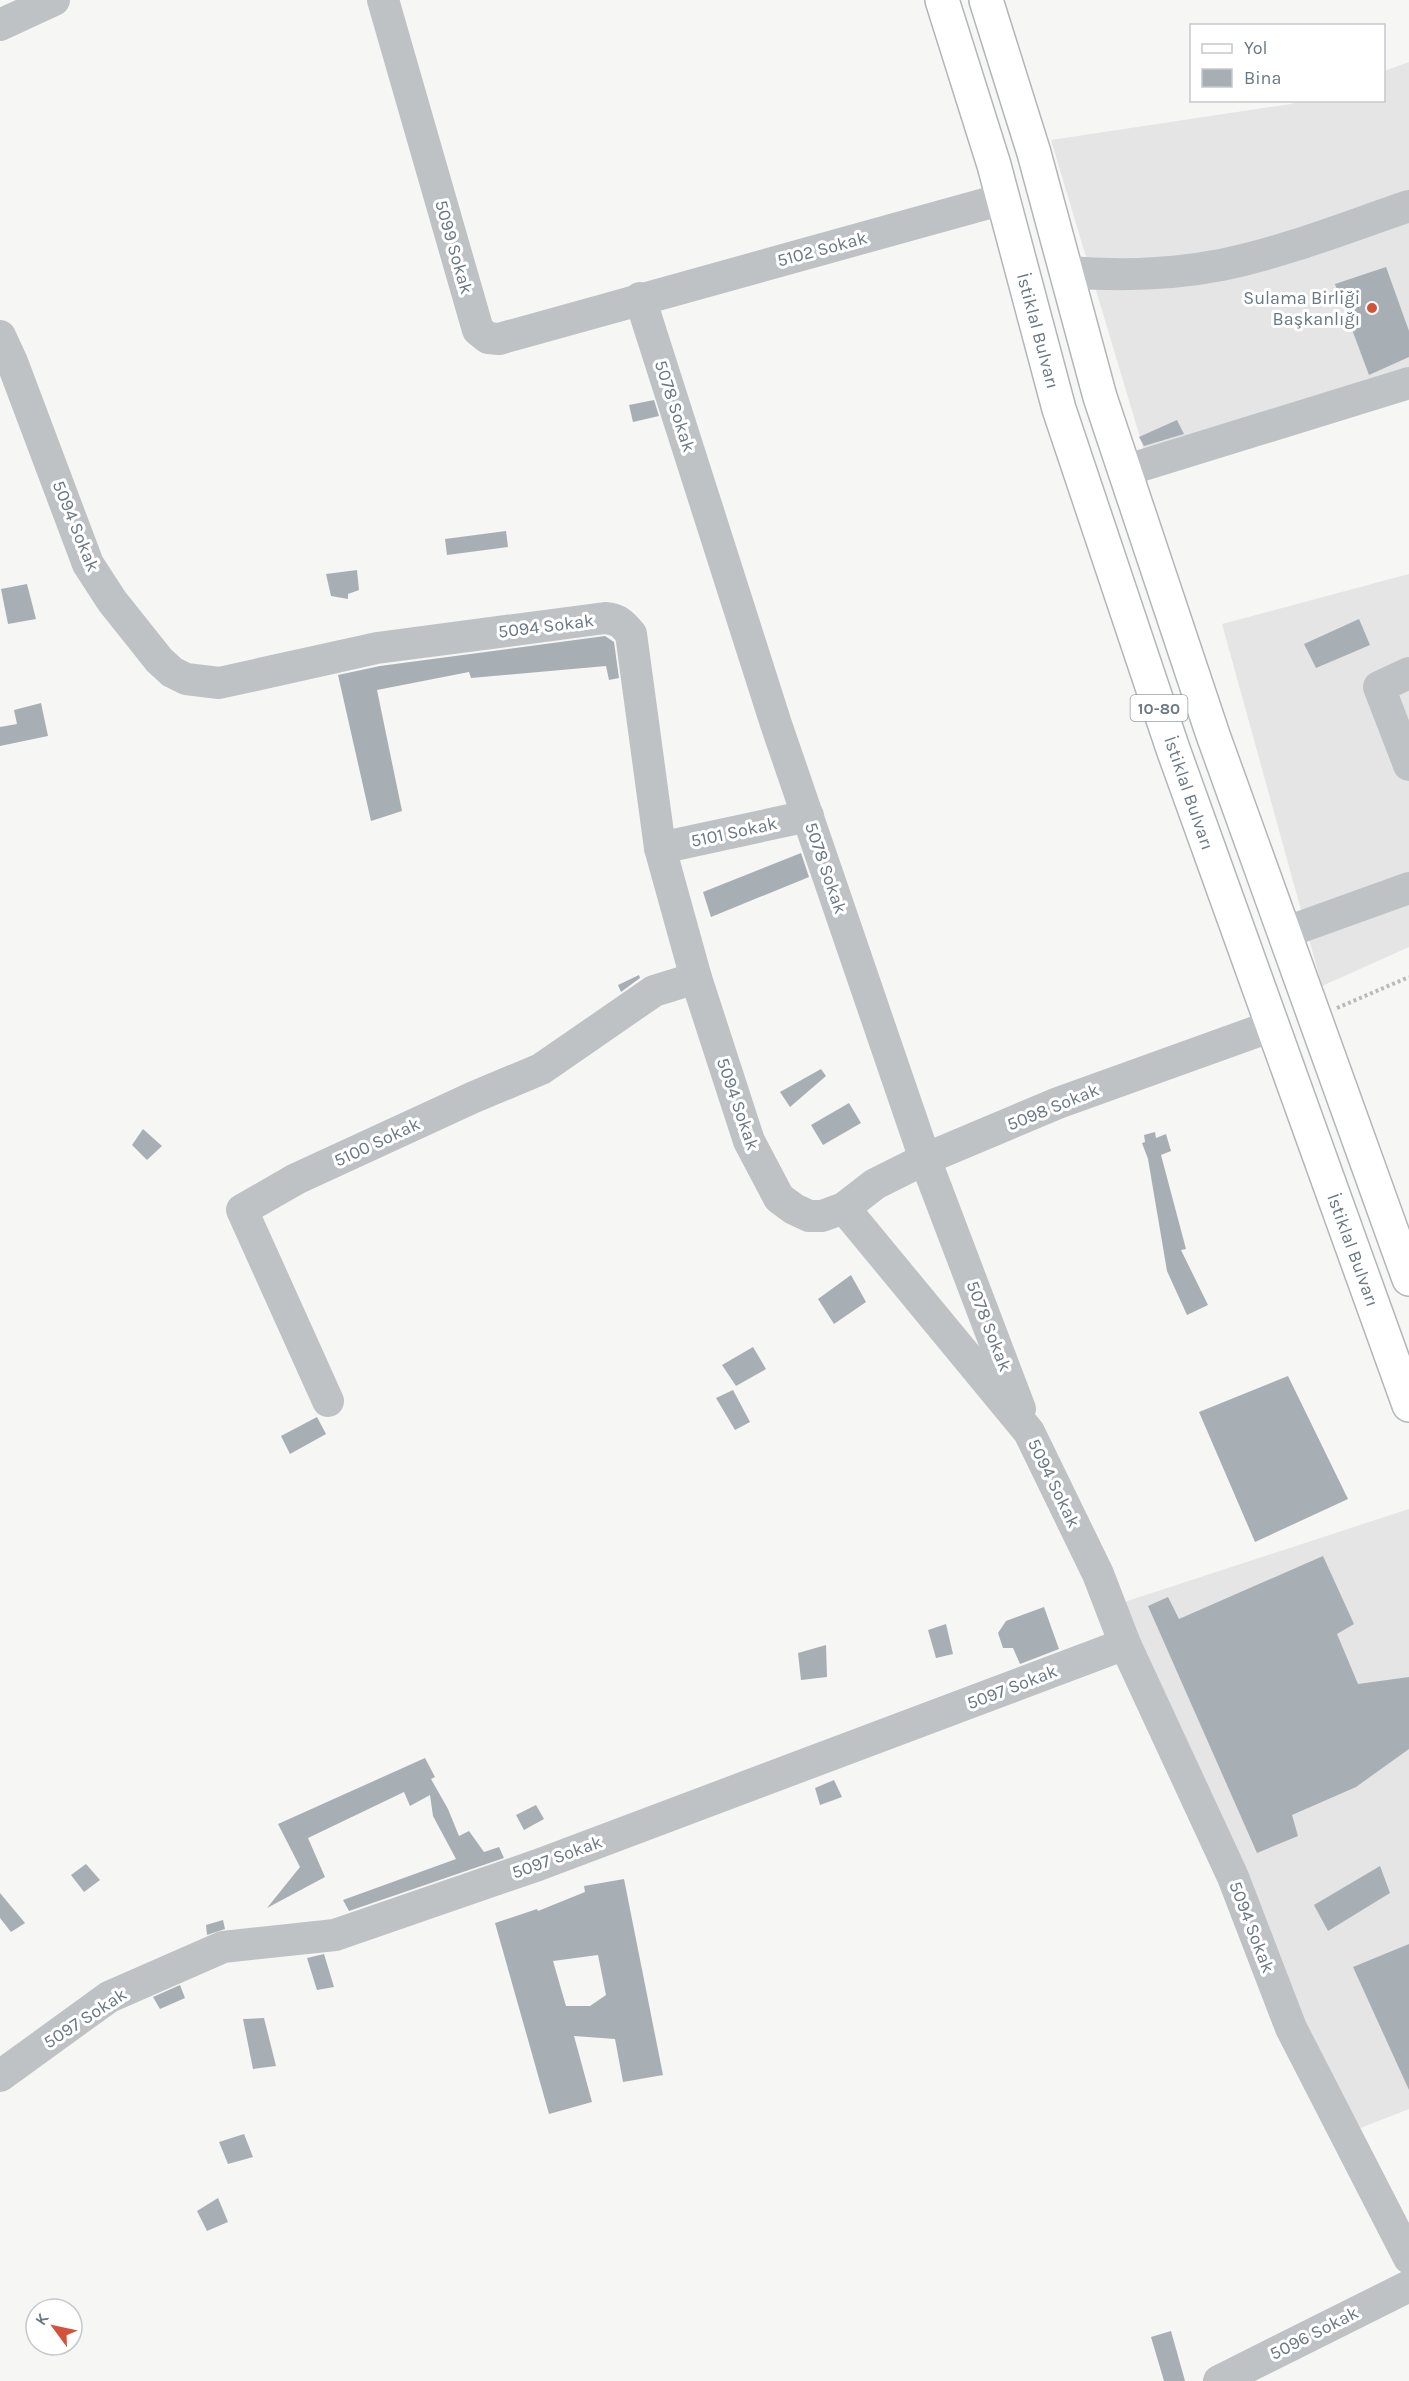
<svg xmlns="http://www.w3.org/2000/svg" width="1409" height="2381" viewBox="0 0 1409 2381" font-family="Karla,sans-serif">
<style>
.built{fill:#e4e5e4}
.building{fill:#a8afb4;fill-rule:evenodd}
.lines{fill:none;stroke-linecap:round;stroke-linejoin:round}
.major-casing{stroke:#b2b6b9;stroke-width:36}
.path{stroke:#b8bbbd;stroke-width:4;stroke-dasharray:3 3;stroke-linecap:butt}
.minor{stroke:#bec2c5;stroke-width:32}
.major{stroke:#fff;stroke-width:33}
.poi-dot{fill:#d25339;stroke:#fff;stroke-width:2}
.labels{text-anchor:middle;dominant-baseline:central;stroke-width:6;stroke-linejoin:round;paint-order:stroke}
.shield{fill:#fff;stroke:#96a0a8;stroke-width:1.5}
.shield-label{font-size:16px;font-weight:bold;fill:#697882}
.street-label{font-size:18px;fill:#697882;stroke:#fff}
.poi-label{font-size:18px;fill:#697882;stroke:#fff;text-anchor:end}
</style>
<rect width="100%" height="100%" fill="#f6f6f4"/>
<g class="built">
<path d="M 1409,62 L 1409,391 L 1151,474 L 1051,140 L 1291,104 L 1300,101 L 1384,100 L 1384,71 Z"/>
<path d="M 1409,574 L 1409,947 L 1322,986 L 1222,624 Z"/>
<path d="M 1409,1509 L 1409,2109 L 1353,2131 L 1115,1605 Z"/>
</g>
<g class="building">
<path d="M 1386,267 L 1409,331 L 1409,357 L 1369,375 L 1335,284 Z"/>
<path d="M 654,400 L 659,416 L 633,422 L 629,405 Z"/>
<path d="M 1177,420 L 1184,434 L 1144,446 L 1139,437 Z"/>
<path d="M 506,531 L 508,547 L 447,555 L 445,539 Z"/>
<path d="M 357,570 L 359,590 L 348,594 L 348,599 L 331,596 L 326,574 Z"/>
<path d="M 27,584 L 36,619 L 8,624 L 1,589 Z"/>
<path d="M 1359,619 L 1370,645 L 1316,668 L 1304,644 Z"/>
<path d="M 605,636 L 614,642 L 619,678 L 609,680 L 606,666 L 471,678 L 469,672 L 377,690 L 402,811 L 371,821 L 338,675 L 380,666 Z"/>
<path d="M 41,703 L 48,736 L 0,746 L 0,727 L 17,724 L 14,710 Z"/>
<path d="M 801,853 L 809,877 L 711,917 L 703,892 Z"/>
<path d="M 639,975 L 640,978 L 621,992 L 618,985 Z"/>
<path d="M 821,1069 L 826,1076 L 790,1107 L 780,1092 Z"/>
<path d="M 849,1103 L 861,1123 L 823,1145 L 811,1125 Z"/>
<path d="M 143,1129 L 162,1146 L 147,1160 L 132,1145 Z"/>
<path d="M 1155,1132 L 1156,1138 L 1166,1134 L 1171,1151 L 1161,1155 L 1186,1249 L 1181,1250 L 1208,1305 L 1187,1315 L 1167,1271 L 1148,1159 L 1142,1143 L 1145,1142 L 1144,1135 Z"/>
<path d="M 851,1275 L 866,1302 L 834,1324 L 818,1299 Z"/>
<path d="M 753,1347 L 766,1369 L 736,1386 L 722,1365 Z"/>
<path d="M 1288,1376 L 1348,1499 L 1255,1542 L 1199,1412 Z"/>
<path d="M 733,1390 L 750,1422 L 735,1430 L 716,1398 Z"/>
<path d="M 317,1417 L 326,1434 L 290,1454 L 281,1436 Z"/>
<path d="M 1323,1556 L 1354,1624 L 1337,1634 L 1358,1684 L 1409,1677 L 1409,1749 L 1356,1787 L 1292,1815 L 1298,1836 L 1257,1853 L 1148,1606 L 1168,1597 L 1179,1619 Z"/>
<path d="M 1044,1607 L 1059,1649 L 1020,1664 L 1013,1648 L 1003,1648 L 998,1633 L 1006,1621 Z"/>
<path d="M 946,1624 L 953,1654 L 936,1658 L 928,1630 Z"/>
<path d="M 826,1645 L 827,1677 L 801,1680 L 798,1653 Z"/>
<path d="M 425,1758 L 435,1777 L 431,1779 L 448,1809 L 459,1836 L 469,1831 L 484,1852 L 499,1847 L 504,1858 L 349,1911 L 343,1900 L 456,1859 L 433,1816 L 430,1795 L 410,1806 L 404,1792 L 308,1838 L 325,1877 L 267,1908 L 300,1867 L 278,1824 Z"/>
<path d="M 834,1780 L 842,1797 L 820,1805 L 815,1788 Z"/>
<path d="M 536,1805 L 544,1819 L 524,1830 L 516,1815 Z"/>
<path d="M 86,1864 L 100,1880 L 84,1892 L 71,1875 Z"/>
<path d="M 1380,1866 L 1390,1893 L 1328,1931 L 1314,1905 Z"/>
<path d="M 624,1879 L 663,2075 L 623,2082 L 615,2039 L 574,2036 L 592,2102 L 549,2114 L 495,1923 L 537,1909 L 538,1911 L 585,1892 L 584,1886 ZM 598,1955 L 606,1995 L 590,2006 L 566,2006 L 553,1961 Z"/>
<path d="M 0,1893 L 25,1923 L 11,1932 L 0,1918 Z"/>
<path d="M 223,1920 L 225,1929 L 207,1935 L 206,1925 Z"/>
<path d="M 1409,1944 L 1409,2090 L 1353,1967 Z"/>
<path d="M 324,1954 L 334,1987 L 317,1990 L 307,1958 Z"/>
<path d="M 180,1985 L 185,1998 L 160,2009 L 153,1997 Z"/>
<path d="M 264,2018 L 276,2066 L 253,2069 L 243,2019 Z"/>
<path d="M 244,2134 L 253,2157 L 228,2164 L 219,2142 Z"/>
<path d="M 218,2198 L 228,2222 L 207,2231 L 197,2211 Z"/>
<path d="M 1171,2331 L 1185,2381 L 1164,2381 L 1151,2337 Z"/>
</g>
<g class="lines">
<defs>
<g id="major">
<path d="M 942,0 L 994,165 L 1059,409 L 1173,749 L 1409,1405"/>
<path d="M 986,0 L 1034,153 L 1100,397 L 1213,735 L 1409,1279"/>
</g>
</defs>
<use href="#major" class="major-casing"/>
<path class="path" d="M 1337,1008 L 1409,977"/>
<g class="minor">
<path d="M 383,0 L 478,330 L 488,338 L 499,339 L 1003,199"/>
<path d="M 0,25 L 54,0"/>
<path d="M 1066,272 C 1118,276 1170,275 1221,265 C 1285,252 1347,227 1409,206"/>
<path d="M 640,298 L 776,724 L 925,1159 L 1020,1409"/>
<path d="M 0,336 L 12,362 L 88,564 L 112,601 L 159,660 L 172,672 L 186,679 L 219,683 L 377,648 L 605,618 C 618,619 623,624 631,634 L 660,848 L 696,978 L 749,1141 L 779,1198 L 794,1209 L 809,1216 L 822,1216 L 844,1208 L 875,1184 L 925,1159 L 1058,1103 L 1272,1026"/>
<path d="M 1124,471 L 1409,383"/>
<path d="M 1409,673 L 1379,687 L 1409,765"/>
<path d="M 660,848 L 808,816"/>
<path d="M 1284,933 L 1409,888"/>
<path d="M 844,1208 L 1029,1432 L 1098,1574 L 1125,1644 L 1233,1877 L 1291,2028 L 1409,2258"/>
<path d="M 328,1401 L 242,1210 L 296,1179 L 474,1097 L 541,1069 L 654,991 L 696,978"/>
<path d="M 0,2076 L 109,1997 L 223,1947 L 335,1935 L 538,1865 L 1125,1644"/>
<path d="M 1219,2381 L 1409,2286"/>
</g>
<use href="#major" class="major"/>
</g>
<circle class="poi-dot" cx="1372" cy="308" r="6"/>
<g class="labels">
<rect class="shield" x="1130.5" y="695" width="57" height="26" rx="4.5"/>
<g class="shield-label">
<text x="1159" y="708">10-80</text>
</g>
<g class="street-label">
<text transform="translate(454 247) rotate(74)">5099 Sokak</text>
<text transform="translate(822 249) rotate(-15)">5102 Sokak</text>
<text transform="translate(1038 331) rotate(75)">İstiklal Bulvarı</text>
<text transform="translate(675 406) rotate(72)">5078 Sokak</text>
<text transform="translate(76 526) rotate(68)">5094 Sokak</text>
<text transform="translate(546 626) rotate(-7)">5094 Sokak</text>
<text transform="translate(1189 793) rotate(71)">İstiklal Bulvarı</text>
<text transform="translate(734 832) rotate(-12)">5101 Sokak</text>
<text transform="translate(826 868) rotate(71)">5078 Sokak</text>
<text transform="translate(738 1104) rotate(71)">5094 Sokak</text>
<text transform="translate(1053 1107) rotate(-22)">5098 Sokak</text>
<text transform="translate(377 1142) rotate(-25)">5100 Sokak</text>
<text transform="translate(1353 1250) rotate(70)">İstiklal Bulvarı</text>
<text transform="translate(989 1326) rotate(69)">5078 Sokak</text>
<text transform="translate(1054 1483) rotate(64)">5094 Sokak</text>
<text transform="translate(1012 1687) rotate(-21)">5097 Sokak</text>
<text transform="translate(557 1857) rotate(-20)">5097 Sokak</text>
<text transform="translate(1252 1927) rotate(69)">5094 Sokak</text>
<text transform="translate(85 2018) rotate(-33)">5097 Sokak</text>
<text transform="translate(1314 2333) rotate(-27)">5096 Sokak</text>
</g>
<g class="poi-label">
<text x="1360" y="298">Sulama Birliği<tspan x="1360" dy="21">Başkanlığı</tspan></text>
</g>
</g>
<rect x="1190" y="24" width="195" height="78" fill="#ffffff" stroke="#c3c9cd" stroke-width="1.5"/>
<rect x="1202" y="44" width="30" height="9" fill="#ffffff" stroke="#c3c9cd" stroke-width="1.5"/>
<text x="1244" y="54" font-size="18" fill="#697882">Yol</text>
<rect x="1202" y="69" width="30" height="18" fill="#a8afb4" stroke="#c3c9cd" stroke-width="1.5"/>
<text x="1244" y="84" font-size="18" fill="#697882">Bina</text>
<g transform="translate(54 2327) rotate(303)"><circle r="28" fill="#ffffff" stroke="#c3c9cd" stroke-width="1.5"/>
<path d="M0-4.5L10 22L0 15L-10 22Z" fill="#d25339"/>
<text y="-9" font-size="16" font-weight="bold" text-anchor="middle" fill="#697882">K</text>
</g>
</svg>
